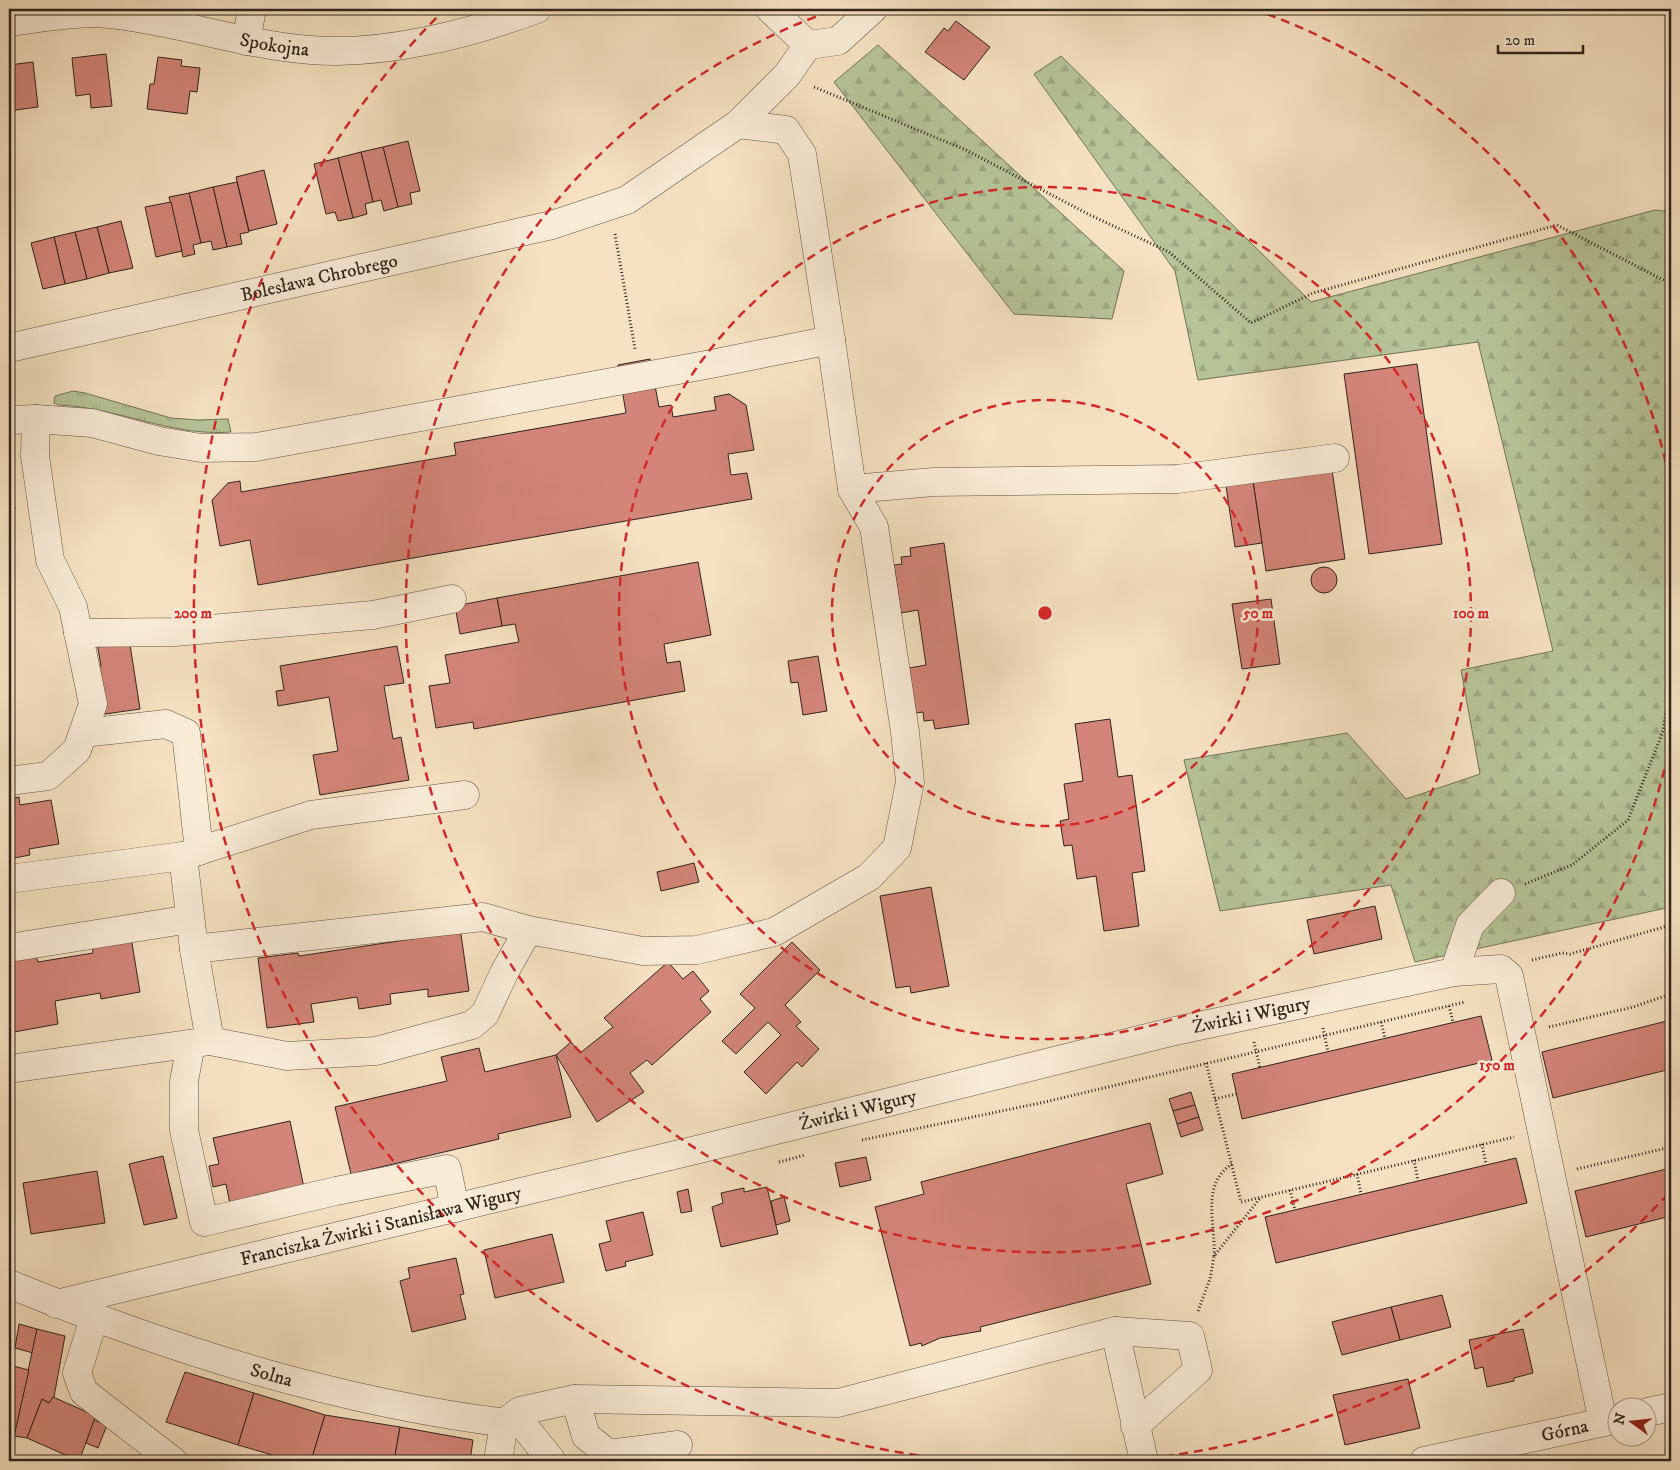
<svg xmlns="http://www.w3.org/2000/svg" width="1680" height="1470" viewBox="0 0 1680 1470" font-family="'IM FELL DW Pica',serif">
<style>
.grass{fill:url(#grass-tufts);stroke:#72745a}
.forest{fill:url(#forest-firs);stroke:#72745a}
.building{fill:#d38579;stroke:#2f241d}
.lines{fill:none;stroke-linecap:round;stroke-linejoin:round}
.minor-casing{stroke:#615446;stroke-width:29}
.path{stroke:#2f241d;stroke-width:3;stroke-dasharray:1 2.5;stroke-linecap:butt}
.minor{stroke:#f9ecd7;stroke-width:28}
.ring{fill:none;stroke:#d62828;stroke-width:2.5;stroke-dasharray:9 6}
.labels{text-anchor:middle;dominant-baseline:central;stroke-width:5;stroke-linejoin:round;paint-order:stroke}
.street-label{font-size:19px;fill:#2f241d;stroke:#f9ecd7}
.centre{fill:#d62828;stroke:#f9ecd7;stroke-width:2.5}
.ring-label{font-size:15px;text-anchor:middle;font-weight:bold;fill:#d62828;stroke:#f9ecd7;stroke-width:5;stroke-linejoin:round;paint-order:stroke}
</style>
<defs>
<pattern id="grass-tufts" width="24" height="20" patternUnits="userSpaceOnUse" patternTransform="scale(1.25)"><rect width="24" height="20" fill="#b6c498"/><path d="M3 7l-1-3M5 7V3M7 7l1-3M15 17l-1-3M17 17v-4M19 17l1-3" fill="none" stroke="#9da883"/></pattern>
<pattern id="forest-firs" width="22" height="20" patternUnits="userSpaceOnUse" patternTransform="scale(1.25)"><rect width="22" height="20" fill="#b6c498"/><path d="M5 1l3.5 6h-7zM16 11l3.5 6h-7z" fill="#9da883"/></pattern>
</defs>
<rect width="100%" height="100%" fill="#f6e2c2"/>
<filter id="stains"><feTurbulence type="fractalNoise" baseFrequency=".004" numOctaves="4"/><feColorMatrix values="0 0 0 0 .2 0 0 0 0 .09 0 0 0 0 .02 0 0 0 .5 -.17"/></filter>
<radialGradient id="worn" r=".72"><stop offset=".6" stop-color="#630" stop-opacity="0"/><stop offset="1" stop-color="#630" stop-opacity=".3"/></radialGradient>
<path class="grass" d="M 73,391 L 85,393 L 171,418 L 198,420 L 228,419 L 231,432 C 171,437 117,407 58,405 L 54,403 L 55,396 Z"/>
<g class="forest">
<path d="M 878,45 L 1124,271 L 1112,319 L 1014,314 L 834,82 Z"/>
<path d="M 1061,56 L 1311,302 L 1655,210 L 1671,212 L 1671,907 L 1415,962 L 1391,885 L 1220,911 L 1184,760 L 1347,733 L 1406,799 L 1480,774 L 1461,670 L 1553,651 L 1478,342 L 1198,380 L 1175,271 L 1034,74 Z"/>
</g>
<g class="building">
<path d="M 432,9 L 447,9 L 433,12 Z"/>
<path d="M 956,21 L 990,47 L 964,80 L 925,52 L 944,28 L 948,31 Z"/>
<path d="M 106,54 L 112,106 L 91,108 L 90,94 L 76,96 L 72,58 Z"/>
<path d="M 158,57 L 182,60 L 181,66 L 200,68 L 197,92 L 190,91 L 187,114 L 147,109 L 150,84 L 154,84 Z"/>
<path d="M 33,62 L 38,107 L 9,111 L 9,65 Z"/>
<path d="M 408,141 L 420,191 L 410,193 L 412,204 L 398,207 L 383,147 Z"/>
<path d="M 383,147 L 398,207 L 384,211 L 381,200 L 373,202 L 361,152 Z"/>
<path d="M 361,152 L 373,202 L 365,204 L 367,214 L 353,218 L 338,158 Z"/>
<path d="M 338,158 L 353,218 L 338,221 L 335,212 L 326,214 L 314,164 Z"/>
<path d="M 264,170 L 277,224 L 249,231 L 236,177 Z"/>
<path d="M 237,182 L 249,232 L 240,234 L 242,244 L 227,247 L 213,187 Z"/>
<path d="M 213,187 L 227,247 L 213,250 L 211,241 L 201,243 L 189,193 Z"/>
<path d="M 189,193 L 201,243 L 193,245 L 195,254 L 183,257 L 169,197 Z"/>
<path d="M 171,202 L 182,251 L 156,257 L 145,207 Z"/>
<path d="M 121,221 L 133,268 L 109,273 L 97,227 Z"/>
<path d="M 97,227 L 109,273 L 87,279 L 75,232 Z"/>
<path d="M 75,232 L 87,279 L 65,284 L 54,237 Z"/>
<path d="M 54,237 L 65,284 L 43,289 L 31,243 Z"/>
<path d="M 650,359 L 659,407 L 671,405 L 673,417 L 716,410 L 714,397 L 729,394 L 746,405 L 754,450 L 728,454 L 731,475 L 747,473 L 752,499 L 258,585 L 250,540 L 220,546 L 212,500 L 228,483 L 240,481 L 241,492 L 456,455 L 454,443 L 626,413 L 618,365 Z"/>
<path d="M 1417,364 L 1442,544 L 1369,554 L 1344,374 Z"/>
<path d="M 1332,470 L 1345,559 L 1266,571 L 1253,481 Z"/>
<path d="M 9,477 L 10,477 L 15,509 L 9,509 Z"/>
<path d="M 1253,481 L 1262,543 L 1235,547 L 1226,486 Z"/>
<path d="M 9,535 L 13,561 L 9,562 Z"/>
<path d="M 944,543 L 969,724 L 935,729 L 933,720 L 924,721 L 923,712 L 916,713 L 909,668 L 926,665 L 918,610 L 901,613 L 894,565 L 902,564 L 901,557 L 911,556 L 910,548 Z"/>
<path d="M 698,562 L 711,635 L 664,644 L 667,663 L 680,661 L 685,691 L 474,729 L 473,722 L 436,728 L 429,686 L 450,683 L 445,655 L 519,642 L 515,624 L 502,626 L 497,598 Z"/>
<circle cx="1324" cy="580" r="13"/>
<path d="M 497,598 L 502,626 L 460,634 L 455,606 Z"/>
<path d="M 1271,599 L 1280,664 L 1242,669 L 1232,604 Z"/>
<path d="M 129,638 L 140,709 L 105,714 L 102,695 L 93,668 L 101,666 L 97,643 Z"/>
<path d="M 397,646 L 404,683 L 384,686 L 393,739 L 401,737 L 409,780 L 320,795 L 313,755 L 338,751 L 329,697 L 278,706 L 276,691 L 284,690 L 280,666 Z"/>
<path d="M 818,656 L 827,711 L 803,715 L 798,682 L 791,683 L 788,661 Z"/>
<path d="M 1110,719 L 1118,777 L 1132,775 L 1145,871 L 1132,873 L 1139,926 L 1104,931 L 1096,876 L 1077,879 L 1072,845 L 1064,846 L 1060,821 L 1069,819 L 1064,784 L 1083,781 L 1075,724 Z"/>
<path d="M 19,797 L 20,805 L 51,800 L 59,844 L 29,849 L 30,855 L 9,859 L 9,799 Z"/>
<path d="M 694,863 L 699,882 L 661,891 L 657,872 Z"/>
<path d="M 931,887 L 949,986 L 911,993 L 910,986 L 896,988 L 880,896 Z"/>
<path d="M 1375,906 L 1382,939 L 1314,954 L 1307,920 Z"/>
<path d="M 460,927 L 469,991 L 428,997 L 428,989 L 390,994 L 391,1004 L 359,1009 L 357,997 L 311,1004 L 314,1022 L 267,1028 L 258,958 L 298,953 L 299,956 L 425,937 L 424,932 Z"/>
<path d="M 131,937 L 140,992 L 101,999 L 100,993 L 55,1001 L 58,1024 L 14,1032 L 9,1009 L 9,968 L 14,967 L 13,960 L 36,956 L 38,962 L 93,953 L 92,944 Z"/>
<path d="M 792,942 L 820,970 L 785,1005 L 801,1022 L 796,1026 L 819,1049 L 802,1067 L 797,1062 L 766,1094 L 744,1072 L 781,1035 L 768,1022 L 736,1054 L 722,1041 L 755,1008 L 740,994 Z"/>
<path d="M 668,962 L 683,979 L 693,971 L 709,991 L 700,999 L 711,1012 L 652,1065 L 647,1060 L 630,1073 L 644,1092 L 597,1122 L 556,1055 L 571,1042 L 580,1053 L 613,1027 L 604,1018 Z"/>
<path d="M 1481,1016 L 1492,1060 L 1242,1119 L 1232,1074 Z"/>
<path d="M 1671,1020 L 1671,1069 L 1553,1098 L 1542,1052 Z"/>
<path d="M 479,1048 L 485,1072 L 556,1055 L 571,1117 L 498,1134 L 499,1139 L 351,1174 L 335,1107 L 447,1081 L 441,1057 Z"/>
<path d="M 1191,1092 L 1195,1105 L 1173,1111 L 1169,1099 Z"/>
<path d="M 1195,1105 L 1199,1117 L 1177,1124 L 1173,1111 Z"/>
<path d="M 1199,1117 L 1203,1130 L 1181,1137 L 1177,1124 Z"/>
<path d="M 290,1121 L 304,1188 L 230,1204 L 226,1184 L 213,1187 L 209,1166 L 219,1164 L 213,1138 Z"/>
<path d="M 1150,1123 L 1163,1174 L 1126,1184 L 1151,1284 L 980,1327 L 981,1331 L 940,1338 L 922,1346 L 921,1343 L 910,1346 L 875,1207 L 924,1194 L 921,1182 Z"/>
<path d="M 163,1156 L 177,1218 L 144,1225 L 129,1164 Z"/>
<path d="M 866,1157 L 871,1180 L 840,1187 L 835,1163 Z"/>
<path d="M 1516,1158 L 1527,1203 L 1276,1263 L 1265,1217 Z"/>
<path d="M 1671,1168 L 1671,1216 L 1586,1237 L 1575,1191 Z"/>
<path d="M 97,1171 L 105,1223 L 31,1234 L 23,1183 Z"/>
<path d="M 767,1187 L 778,1234 L 721,1247 L 712,1207 L 723,1203 L 721,1193 L 744,1188 L 744,1192 Z"/>
<path d="M 688,1189 L 692,1211 L 681,1213 L 677,1192 Z"/>
<path d="M 784,1197 L 790,1221 L 776,1225 L 771,1201 Z"/>
<path d="M 643,1212 L 653,1255 L 625,1262 L 626,1266 L 606,1271 L 599,1244 L 611,1241 L 606,1221 Z"/>
<path d="M 552,1234 L 564,1282 L 495,1298 L 484,1250 Z"/>
<path d="M 456,1258 L 464,1294 L 460,1295 L 466,1319 L 412,1332 L 400,1281 L 410,1278 L 408,1268 Z"/>
<path d="M 1442,1295 L 1451,1327 L 1400,1340 L 1391,1307 Z"/>
<path d="M 1391,1307 L 1400,1340 L 1342,1355 L 1332,1322 Z"/>
<path d="M 19,1324 L 37,1329 L 33,1353 L 15,1348 Z"/>
<path d="M 37,1329 L 65,1336 L 54,1397 L 49,1403 L 42,1399 L 27,1438 L 14,1436 Z"/>
<path d="M 1523,1329 L 1533,1373 L 1514,1378 L 1514,1381 L 1487,1387 L 1483,1367 L 1475,1369 L 1469,1340 Z"/>
<path d="M 9,1365 L 29,1370 L 14,1436 L 9,1435 Z"/>
<path d="M 185,1372 L 254,1393 L 238,1445 L 166,1422 Z"/>
<path d="M 1408,1379 L 1420,1428 L 1345,1445 L 1333,1395 Z"/>
<path d="M 254,1393 L 325,1415 L 311,1461 L 293,1461 L 238,1445 Z"/>
<path d="M 53,1397 L 96,1416 L 79,1461 L 27,1438 L 42,1399 L 49,1403 Z"/>
<path d="M 325,1415 L 400,1427 L 394,1461 L 311,1461 Z"/>
<path d="M 94,1420 L 107,1425 L 98,1448 L 86,1443 Z"/>
<path d="M 400,1427 L 473,1440 L 470,1461 L 394,1461 Z"/>
<path d="M 686,1453 L 688,1461 L 630,1461 Z"/>
</g>
<g class="lines">
<defs>
<g id="minor">
<path d="M 770,9 L 808,45"/>
<path id="s1" d="M 9,22 C 42,18 77,11 110,14 C 178,21 243,45 311,50 C 383,56 469,34 537,9"/>
<path d="M 246,41 L 252,9"/>
<path d="M 808,45 L 838,41 L 873,9"/>
<path id="s2" d="M 9,348 L 552,225 L 627,200 L 738,124 L 787,75 L 808,45"/>
<path d="M 9,420 L 36,419 L 92,423 L 159,441 L 201,448 L 256,447 L 711,364 L 831,340 L 802,154 L 786,130 L 738,124"/>
<path d="M 852,489 L 934,482 L 1178,479 L 1335,458"/>
<path d="M 78,633 L 175,632 L 373,615 L 452,599"/>
<path d="M 83,733 L 166,724 L 186,733 L 199,851"/>
<path d="M 9,781 L 48,776 L 77,750 L 93,704 L 73,607 L 50,560 L 35,456 L 36,419"/>
<path d="M 9,879 L 183,856 L 311,815 L 465,795"/>
<path d="M 9,948 L 190,919"/>
<path d="M 194,949 L 483,917 L 528,930 L 643,951 L 697,950 L 774,932 L 869,877 L 897,848 L 910,782 L 905,732 L 874,527 L 852,489 L 831,340"/>
<path d="M 1454,972 L 1470,925 L 1501,893"/>
<path d="M 210,1041 L 287,1056 L 376,1051 L 472,1025 L 485,1014 L 504,973 L 528,930"/>
<path d="M 191,1044 L 184,1081 L 184,1130 L 204,1222 L 336,1191 L 447,1169 L 455,1208"/>
<path d="M 9,1069 L 210,1041 L 194,949 L 183,856"/>
<path id="s3" d="M 9,1284 C 174,1351 345,1405 523,1425 L 552,1461"/>
<path id="s4" d="M 56,1304 L 704,1148 L 1175,1031 L 1454,972 L 1501,969 L 1509,976 L 1603,1422"/>
<path d="M 94,1318 L 77,1373 L 84,1392 L 173,1461"/>
<path d="M 1115,1331 L 1190,1336 L 1198,1370 L 1135,1426"/>
<path d="M 575,1399 L 586,1436 L 609,1454 L 678,1445"/>
<path d="M 1648,1412 L 1671,1407"/>
<path d="M 504,1423 L 520,1411 L 575,1399 L 838,1403 L 1115,1331 L 1144,1461"/>
<path d="M 498,1461 L 504,1423"/>
<path id="s5" d="M 1424,1461 L 1618,1419"/>
</g>
</defs>
<use href="#minor" class="minor-casing"/>
<g class="path">
<path d="M 814,87 L 966,150 L 1090,215 L 1169,252 L 1251,323 L 1313,293 L 1557,225 L 1671,284"/>
<path d="M 615,234 L 635,349"/>
<path d="M 1525,884 L 1572,865 L 1628,820 L 1663,731 L 1671,680"/>
<path d="M 1532,960 L 1562,953 L 1570,954 L 1671,925"/>
<path d="M 1449,1006 L 1453,1022"/>
<path d="M 1381,1022 L 1385,1038"/>
<path d="M 1549,1027 L 1633,1007 L 1671,994"/>
<path d="M 1323,1028 L 1328,1052"/>
<path d="M 1254,1042 L 1260,1068"/>
<path d="M 1206,1063 L 1241,1202 L 1514,1137"/>
<path d="M 1215,1099 L 1236,1094"/>
<path d="M 862,1140 L 1045,1102 L 1465,1002"/>
<path d="M 1482,1144 L 1486,1164"/>
<path d="M 1414,1160 L 1418,1181"/>
<path d="M 779,1162 L 805,1155"/>
<path d="M 1577,1169 L 1671,1147"/>
<path d="M 1357,1174 L 1361,1194"/>
<path d="M 1290,1190 L 1295,1210"/>
<path d="M 1214,1256 C 1216,1223 1200,1185 1232,1164"/>
<path d="M 1198,1311 L 1210,1279 L 1214,1256 L 1261,1197"/>
</g>
<use href="#minor" class="minor"/>
</g>
<g class="ring">
<circle cx="1045" cy="613" r="213"/>
<circle cx="1045" cy="613" r="426"/>
<path d="M1671 740A639 639 0 1 1 837 9M1253 9A639 639 0 0 1 1671 486"/>
<path d="M1668 1194A852 852 0 0 1 1127 1461M963 1461A852 852 0 0 1 443 11"/>
</g>
<g class="labels">
<g class="street-label">
<text stroke="none"><textPath href="#s1" startOffset="269">Spokojna</textPath></text>
<text stroke="none"><textPath href="#s2" startOffset="318">Bolesława Chrobrego</textPath></text>
<text stroke="none"><textPath href="#s4" startOffset="1230">Żwirki i Wigury</textPath></text>
<text stroke="none"><textPath href="#s4" startOffset="825">Żwirki i Wigury</textPath></text>
<text stroke="none"><textPath href="#s4" startOffset="334">Franciszka Żwirki i Stanisława Wigury</textPath></text>
<text stroke="none"><textPath href="#s3" startOffset="278">Solna</textPath></text>
<text stroke="none"><textPath href="#s5" startOffset="144">Górna</textPath></text>
</g>
</g>
<circle cx="1045" cy="613" r="8" class="centre"/>
<g class="ring-label">
<text x="1258" y="618">50 m</text>
<text x="1471" y="618">100 m</text>
<text x="193" y="618">200 m</text>
<text x="1497" y="1070">150 m</text>
</g>
<rect width="1680" height="1470" fill="none" stroke="#f6e2c2" stroke-width="30"/>
<rect x="10" y="10" width="1660" height="1450" fill="none" stroke="#2f241d" stroke-width="2.5"/>
<rect x="15" y="15" width="1650" height="1440" fill="none" stroke="#2f241d"/>
<g transform="translate(1632 1422) rotate(285)"><circle r="24" fill="#f9ecd7" stroke="#a89c8d"/>
<path d="M0-4L9 19L0 12L-9 19Z" fill="#8f2418"/>
<text y="-8" font-size="14" font-weight="bold" text-anchor="middle" fill="#2f241d">N</text>
</g>
<path d="M1498 45v8h85v-8" fill="none" stroke="#2f241d" stroke-width="2.5"/>
<text x="1505" y="45" font-size="15" fill="#2f241d" stroke="#f9ecd7" stroke-width="4" paint-order="stroke">20 m</text>
<rect width="100%" height="100%" filter="url(#stains)"/>
<rect width="100%" height="100%" fill="url(#worn)"/>
</svg>
